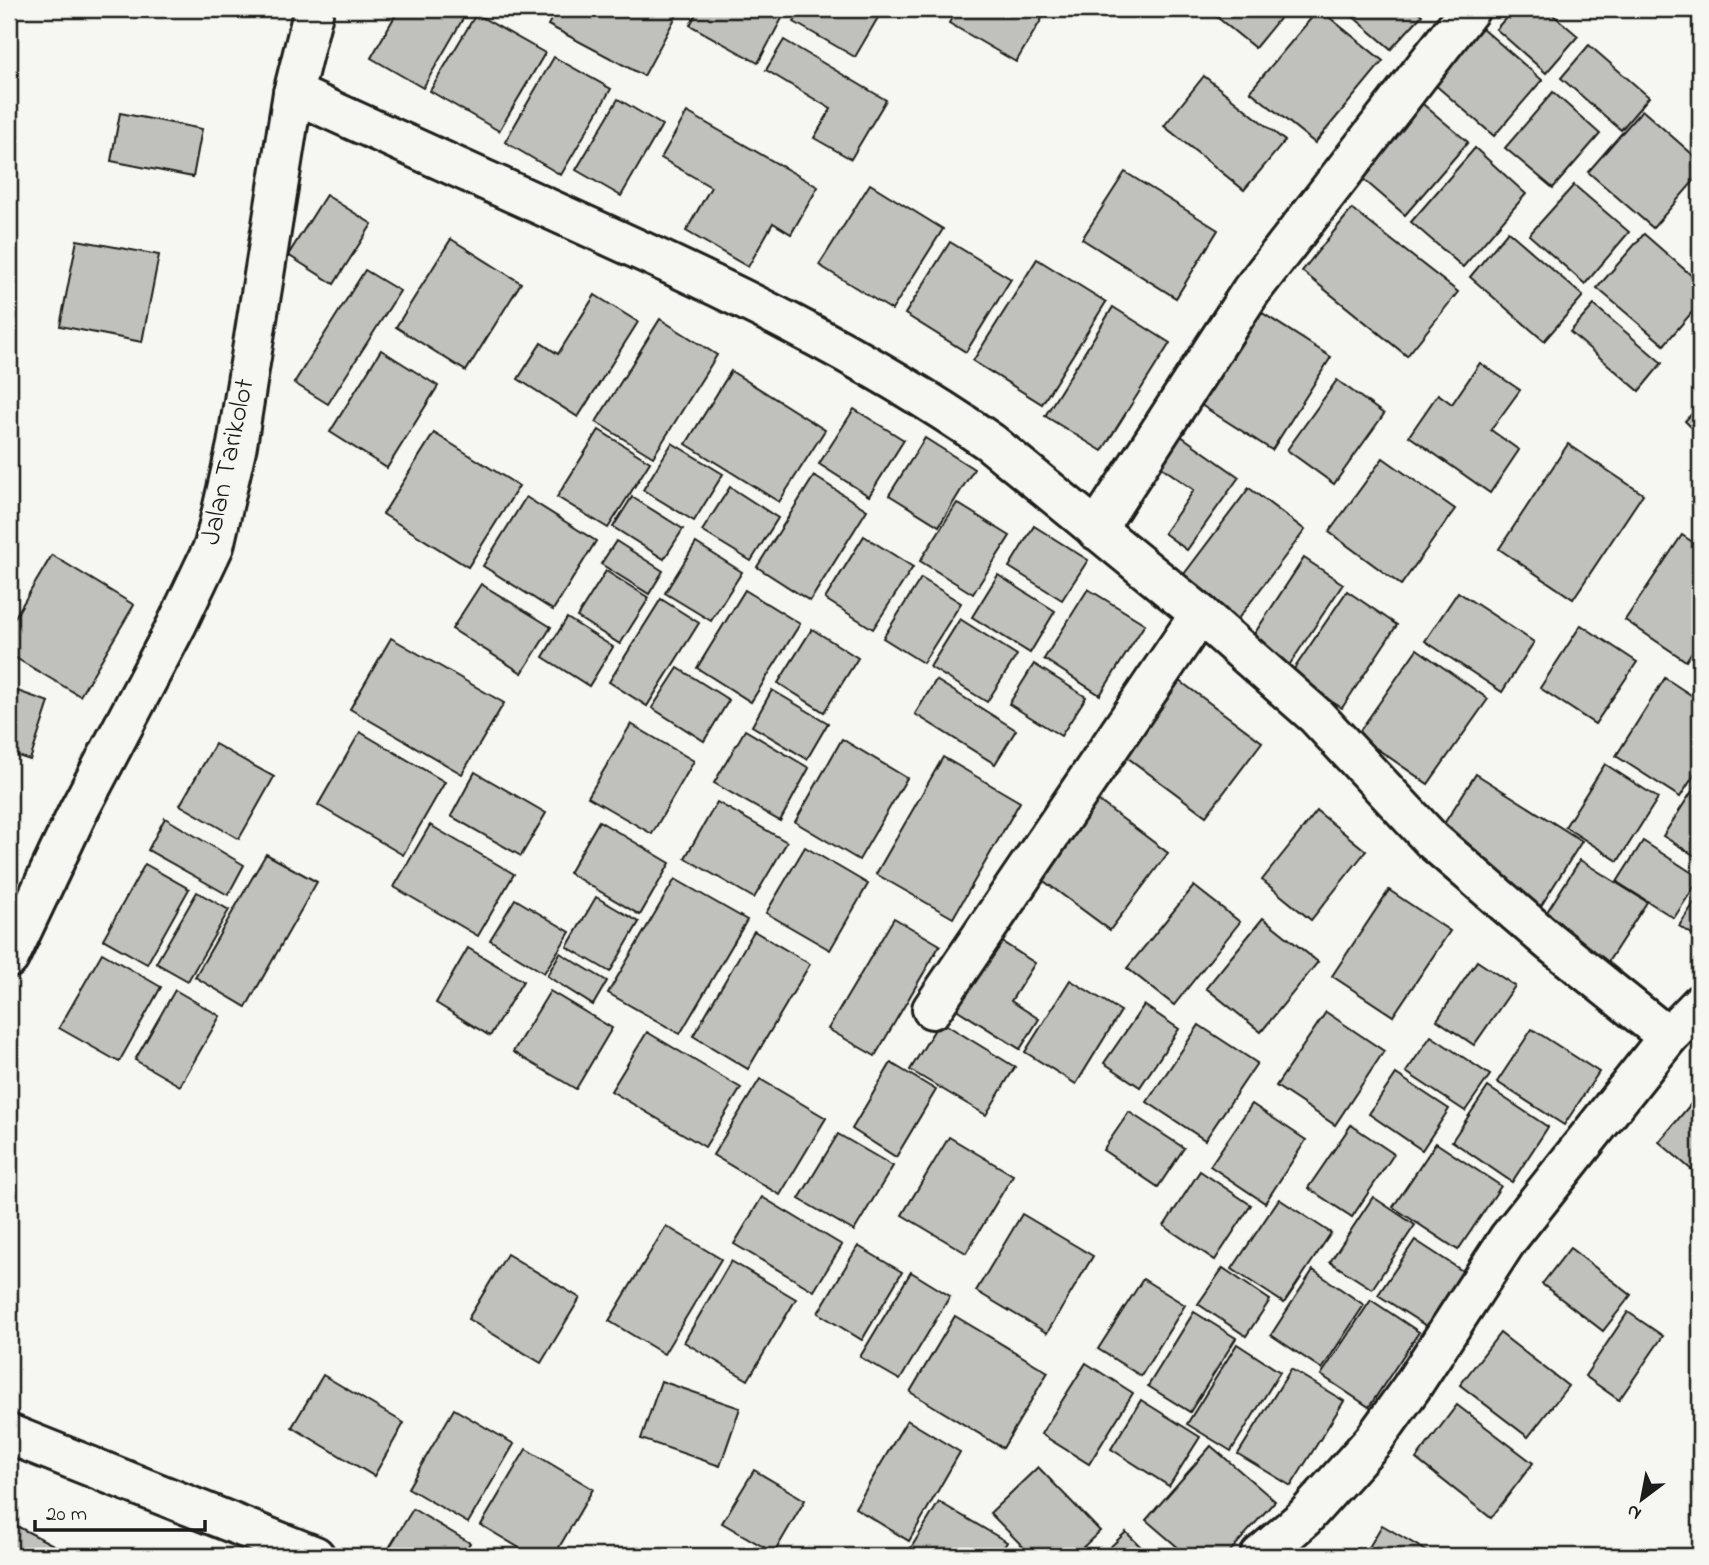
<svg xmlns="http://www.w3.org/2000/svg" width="1709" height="1565" viewBox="0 0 1709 1565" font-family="'Indie Flower',sans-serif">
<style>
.building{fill:#c0c0bd;stroke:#1c1c1c;stroke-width:2}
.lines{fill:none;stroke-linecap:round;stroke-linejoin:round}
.street-casing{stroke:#1c1c1c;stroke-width:44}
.secondary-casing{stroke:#1c1c1c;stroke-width:44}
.street{stroke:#f6f6f2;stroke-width:38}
.secondary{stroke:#f6f6f2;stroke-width:38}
.labels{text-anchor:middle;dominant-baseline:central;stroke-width:5;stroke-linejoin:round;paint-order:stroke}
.street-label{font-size:28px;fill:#1c1c1c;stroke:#f6f6f2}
</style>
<rect width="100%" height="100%" fill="#f6f6f2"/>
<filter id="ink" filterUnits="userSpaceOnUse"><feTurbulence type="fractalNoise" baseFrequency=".0143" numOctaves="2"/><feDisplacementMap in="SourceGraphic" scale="14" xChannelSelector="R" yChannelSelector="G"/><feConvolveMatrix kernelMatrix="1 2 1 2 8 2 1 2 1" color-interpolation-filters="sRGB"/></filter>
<g filter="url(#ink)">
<g class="building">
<path d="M 399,9 L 468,10 L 423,88 L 371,58 Z"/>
<path d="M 557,9 L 680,9 L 644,76 L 548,25 Z"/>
<path d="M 699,9 L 787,9 L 758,63 L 690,25 Z"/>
<path d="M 802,9 L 883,9 L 855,57 L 794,22 Z"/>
<path d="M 957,9 L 1044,9 L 1047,10 L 1016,62 L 949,23 Z"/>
<path d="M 1207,9 L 1287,9 L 1255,48 Z"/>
<path d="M 1319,9 L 1383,61 L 1315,143 L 1250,91 Z"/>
<path d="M 1344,9 L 1415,9 L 1422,15 L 1391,49 Z"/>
<path d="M 1514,9 L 1546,9 L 1578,36 L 1546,73 L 1496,29 Z"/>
<path d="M 476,14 L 545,53 L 499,131 L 430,91 Z"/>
<path d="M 1482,28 L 1542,80 L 1494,136 L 1433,83 Z"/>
<path d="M 784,40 L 886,100 L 851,159 L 814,138 L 831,109 L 766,70 Z"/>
<path d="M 1589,45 L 1649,97 L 1621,130 L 1561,78 Z"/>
<path d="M 554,57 L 611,89 L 561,175 L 505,142 Z"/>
<path d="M 1204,76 L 1285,141 L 1244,190 L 1164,126 Z"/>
<path d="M 1553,92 L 1600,134 L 1553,188 L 1505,148 Z"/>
<path d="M 618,99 L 662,125 L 621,196 L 576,170 Z"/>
<path d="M 1418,100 L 1468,142 L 1405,215 L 1356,173 Z"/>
<path d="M 1642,110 L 1700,161 L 1700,174 L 1653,228 L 1588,172 Z"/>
<path d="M 687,112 L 818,187 L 791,234 L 773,223 L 748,267 L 686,231 L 711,187 L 661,158 Z"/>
<path d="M 120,113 L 202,129 L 193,177 L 111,161 Z"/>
<path d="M 1475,148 L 1526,194 L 1463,267 L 1411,222 Z"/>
<path d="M 1125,172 L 1218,230 L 1176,298 L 1082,239 Z"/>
<path d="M 870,184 L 943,229 L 892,310 L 819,265 Z"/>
<path d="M 1574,185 L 1629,232 L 1585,284 L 1529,235 Z"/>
<path d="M 326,195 L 372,224 L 334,284 L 288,255 Z"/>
<path d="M 1352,209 L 1458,292 L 1407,356 L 1302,271 Z"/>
<path d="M 1508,231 L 1583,296 L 1544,341 L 1470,277 Z"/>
<path d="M 1644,234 L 1700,283 L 1700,303 L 1664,345 L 1597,288 Z"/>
<path d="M 451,239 L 521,283 L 466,371 L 396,327 Z"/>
<path d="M 77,240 L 159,255 L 142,342 L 60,326 Z"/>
<path d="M 950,242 L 1011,279 L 966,352 L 905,314 Z"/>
<path d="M 1037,259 L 1106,302 L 1042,404 L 973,361 Z"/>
<path d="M 365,270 L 400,291 L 328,404 L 294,383 Z"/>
<path d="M 595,295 L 638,322 L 578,417 L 518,379 L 541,343 L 558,354 Z"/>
<path d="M 1250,305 L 1331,357 L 1272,450 L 1190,398 Z"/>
<path d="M 1594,305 L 1662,363 L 1639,391 L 1570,332 Z"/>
<path d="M 1113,307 L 1170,343 L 1102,451 L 1045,416 Z"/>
<path d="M 660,319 L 717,355 L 653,457 L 596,422 Z"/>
<path d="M 381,350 L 438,386 L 387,468 L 330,432 Z"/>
<path d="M 1480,363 L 1520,390 L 1491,430 L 1519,450 L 1490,493 L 1409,436 L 1438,394 L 1452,404 Z"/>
<path d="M 731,371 L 825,430 L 779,502 L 686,444 Z"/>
<path d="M 1337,380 L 1384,414 L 1334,484 L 1287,450 Z"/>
<path d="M 1700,405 L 1700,436 L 1685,421 Z"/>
<path d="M 854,409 L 904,440 L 869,496 L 819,464 Z"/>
<path d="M 599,430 L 650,462 L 608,528 L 557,497 Z"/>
<path d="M 1174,431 L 1239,477 L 1187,550 L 1164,533 L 1194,490 L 1153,461 Z"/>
<path d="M 434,433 L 519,486 L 468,567 L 383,514 Z"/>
<path d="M 925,438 L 974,469 L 939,526 L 889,495 Z"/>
<path d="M 672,443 L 723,474 L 694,521 L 643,490 Z"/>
<path d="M 1568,444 L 1643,494 L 1573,599 L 1499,549 Z"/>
<path d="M 1383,458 L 1455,509 L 1401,585 L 1329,532 Z"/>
<path d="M 814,476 L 867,510 L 810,601 L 757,567 Z"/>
<path d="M 730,487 L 778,518 L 751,561 L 702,531 Z"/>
<path d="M 1249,488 L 1305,530 L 1234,624 L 1178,582 Z"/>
<path d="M 526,497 L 596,541 L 553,610 L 483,566 Z"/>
<path d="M 632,497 L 683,529 L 664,559 L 613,527 Z"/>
<path d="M 957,503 L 1010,536 L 973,594 L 920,561 Z"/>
<path d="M 1034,526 L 1088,560 L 1062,600 L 1009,567 Z"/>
<path d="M 1682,535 L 1700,547 L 1700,639 L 1686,661 L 1625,620 Z"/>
<path d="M 864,536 L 913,567 L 873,629 L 825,599 Z"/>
<path d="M 616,541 L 663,571 L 649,594 L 601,564 Z"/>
<path d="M 696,543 L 742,572 L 711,621 L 665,593 Z"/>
<path d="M 52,555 L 134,605 L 80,696 L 9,654 L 9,627 Z"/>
<path d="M 1304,558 L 1343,584 L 1286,670 L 1247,645 Z"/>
<path d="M 606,571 L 649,598 L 620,644 L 577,617 Z"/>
<path d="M 998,575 L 1055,611 L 1030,653 L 972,617 Z"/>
<path d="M 921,578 L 961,603 L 923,663 L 883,638 Z"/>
<path d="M 481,584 L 551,627 L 522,673 L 452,629 Z"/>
<path d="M 1088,589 L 1145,624 L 1100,695 L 1044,659 Z"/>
<path d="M 745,590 L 800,624 L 751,702 L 697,668 Z"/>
<path d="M 1347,591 L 1397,625 L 1342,708 L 1290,675 Z"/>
<path d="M 1458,592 L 1534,642 L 1502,692 L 1425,641 Z"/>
<path d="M 661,599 L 699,623 L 647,706 L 609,682 Z"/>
<path d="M 567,618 L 613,647 L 589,686 L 543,657 Z"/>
<path d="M 960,619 L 1017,655 L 987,702 L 930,667 Z"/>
<path d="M 1581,625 L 1637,662 L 1595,724 L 1540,688 Z"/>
<path d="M 812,629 L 858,658 L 824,712 L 778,683 Z"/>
<path d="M 391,638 L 504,703 L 462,774 L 350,709 Z"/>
<path d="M 1417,649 L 1488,699 L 1428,784 L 1357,735 Z"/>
<path d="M 1034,664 L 1086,697 L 1061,736 L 1009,704 Z"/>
<path d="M 678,668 L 729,700 L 704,741 L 652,708 Z"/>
<path d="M 1176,678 L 1262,742 L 1206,816 L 1120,752 Z"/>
<path d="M 1665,678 L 1700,701 L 1700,766 L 1680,797 L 1616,756 Z"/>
<path d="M 936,680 L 1016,730 L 995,764 L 915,714 Z"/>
<path d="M 9,688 L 49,702 L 30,760 L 9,753 Z"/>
<path d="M 772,690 L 828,723 L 807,759 L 752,726 Z"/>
<path d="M 631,724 L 694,761 L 652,834 L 588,797 Z"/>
<path d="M 745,730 L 809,768 L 780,821 L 714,783 Z"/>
<path d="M 360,732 L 445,782 L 403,855 L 318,805 Z"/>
<path d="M 842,739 L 907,778 L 859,860 L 795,822 Z"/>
<path d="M 215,744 L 274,777 L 239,839 L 180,805 Z"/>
<path d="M 943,757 L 1020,802 L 953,918 L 876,874 Z"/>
<path d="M 1605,764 L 1658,798 L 1618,861 L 1565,827 Z"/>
<path d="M 475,772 L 546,813 L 521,856 L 451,816 Z"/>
<path d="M 1476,774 L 1582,841 L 1539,909 L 1433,841 Z"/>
<path d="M 1700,779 L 1700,859 L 1663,836 Z"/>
<path d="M 1091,795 L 1168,853 L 1110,930 L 1033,873 Z"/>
<path d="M 717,802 L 787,842 L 754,898 L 685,858 Z"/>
<path d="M 1317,811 L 1366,851 L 1311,920 L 1262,880 Z"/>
<path d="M 165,818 L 244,865 L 228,895 L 148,850 Z"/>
<path d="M 599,821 L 670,863 L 640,915 L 569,873 Z"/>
<path d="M 430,825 L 514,874 L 478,936 L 394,887 Z"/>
<path d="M 1643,841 L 1700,878 L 1674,918 L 1617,882 Z"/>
<path d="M 805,847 L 868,884 L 830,950 L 766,913 Z"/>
<path d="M 266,854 L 317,882 L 246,1007 L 195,977 Z"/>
<path d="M 1580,860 L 1647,902 L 1606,965 L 1540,923 Z"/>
<path d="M 145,864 L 189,889 L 147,964 L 103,939 Z"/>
<path d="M 675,879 L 747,920 L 680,1034 L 608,993 Z"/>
<path d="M 1194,886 L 1240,922 L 1174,1005 L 1127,968 Z"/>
<path d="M 1389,890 L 1450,931 L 1393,1016 L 1332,976 Z"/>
<path d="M 197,892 L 229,910 L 188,981 L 156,963 Z"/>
<path d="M 1700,894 L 1700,939 L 1679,926 Z"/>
<path d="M 596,897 L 639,922 L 610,972 L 567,947 Z"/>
<path d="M 515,899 L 570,932 L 544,973 L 490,940 Z"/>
<path d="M 894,918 L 940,945 L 875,1056 L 828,1029 Z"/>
<path d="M 1263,918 L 1318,962 L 1261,1032 L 1206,988 Z"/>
<path d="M 754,931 L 810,964 L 748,1069 L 693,1036 Z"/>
<path d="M 996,938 L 1035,963 L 1011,1001 L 1039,1019 L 1020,1049 L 953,1007 Z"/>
<path d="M 468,948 L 523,981 L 490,1036 L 436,1003 Z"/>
<path d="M 102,953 L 161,987 L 119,1062 L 59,1028 Z"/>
<path d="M 560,953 L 607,981 L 593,1005 L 547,976 Z"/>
<path d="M 1477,961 L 1515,986 L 1474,1045 L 1437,1020 Z"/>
<path d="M 1070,980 L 1121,1011 L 1076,1084 L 1025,1052 Z"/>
<path d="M 175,990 L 220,1016 L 180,1086 L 135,1060 Z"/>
<path d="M 550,991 L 612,1028 L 576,1089 L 513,1052 Z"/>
<path d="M 1144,1005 L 1179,1029 L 1140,1087 L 1104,1063 Z"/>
<path d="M 1326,1012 L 1384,1051 L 1335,1125 L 1276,1086 Z"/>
<path d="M 940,1021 L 1015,1067 L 986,1115 L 910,1070 Z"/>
<path d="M 1199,1025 L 1257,1063 L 1205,1140 L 1147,1102 Z"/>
<path d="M 1532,1029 L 1599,1072 L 1564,1125 L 1497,1082 Z"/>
<path d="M 647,1032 L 741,1088 L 705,1147 L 611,1091 Z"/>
<path d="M 1431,1036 L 1490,1075 L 1465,1111 L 1406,1072 Z"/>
<path d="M 891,1063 L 936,1090 L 896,1157 L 852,1129 Z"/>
<path d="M 1396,1074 L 1449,1109 L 1422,1150 L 1369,1114 Z"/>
<path d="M 760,1079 L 826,1118 L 780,1195 L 713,1155 Z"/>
<path d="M 1488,1087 L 1548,1127 L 1512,1182 L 1452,1141 Z"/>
<path d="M 1700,1093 L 1700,1177 L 1659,1142 Z"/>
<path d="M 1252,1104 L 1306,1140 L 1265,1203 L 1210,1166 Z"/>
<path d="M 1129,1112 L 1184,1148 L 1158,1187 L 1103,1150 Z"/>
<path d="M 1351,1125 L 1394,1154 L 1352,1217 L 1308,1188 Z"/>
<path d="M 838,1134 L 893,1166 L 854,1231 L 799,1199 Z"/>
<path d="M 949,1137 L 1013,1175 L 966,1253 L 902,1215 Z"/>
<path d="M 1436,1143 L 1501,1186 L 1458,1250 L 1393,1207 Z"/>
<path d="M 1200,1171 L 1251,1205 L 1215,1260 L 1164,1226 Z"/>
<path d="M 762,1197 L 842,1245 L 814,1291 L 734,1244 Z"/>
<path d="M 1373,1197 L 1415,1225 L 1372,1289 L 1330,1262 Z"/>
<path d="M 1279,1199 L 1331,1233 L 1284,1303 L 1232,1269 Z"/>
<path d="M 1700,1209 L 1700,1225 L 1692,1218 Z"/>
<path d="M 1022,1214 L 1093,1256 L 1047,1333 L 976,1291 Z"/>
<path d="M 666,1226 L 721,1259 L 664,1354 L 609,1321 Z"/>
<path d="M 1415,1240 L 1464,1272 L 1428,1327 L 1378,1295 Z"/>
<path d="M 858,1246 L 902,1272 L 862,1340 L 818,1313 Z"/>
<path d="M 1570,1248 L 1631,1295 L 1603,1331 L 1542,1284 Z"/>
<path d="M 507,1254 L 580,1298 L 541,1363 L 468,1319 Z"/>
<path d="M 731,1261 L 796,1299 L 748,1380 L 684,1342 Z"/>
<path d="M 1223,1268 L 1270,1300 L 1246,1336 L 1198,1304 Z"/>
<path d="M 1313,1270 L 1364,1305 L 1322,1369 L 1271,1335 Z"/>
<path d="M 911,1272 L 950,1296 L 900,1380 L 860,1357 Z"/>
<path d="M 1143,1279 L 1185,1305 L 1141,1376 L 1098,1349 Z"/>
<path d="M 1371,1300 L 1419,1332 L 1369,1407 L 1321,1375 Z"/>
<path d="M 1194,1312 L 1236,1338 L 1190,1412 L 1148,1386 Z"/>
<path d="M 1628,1312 L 1663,1336 L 1619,1400 L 1585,1376 Z"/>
<path d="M 955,1316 L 1048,1372 L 1003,1448 L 910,1392 Z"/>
<path d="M 1500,1333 L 1568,1386 L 1528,1437 L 1460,1385 Z"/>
<path d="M 1237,1344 L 1280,1372 L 1231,1451 L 1187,1424 Z"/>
<path d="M 1086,1363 L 1133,1393 L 1089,1464 L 1041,1434 Z"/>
<path d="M 1291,1369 L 1344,1401 L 1291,1486 L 1238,1454 Z"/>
<path d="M 323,1375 L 404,1423 L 374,1476 L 292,1427 Z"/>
<path d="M 661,1381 L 740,1408 L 720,1466 L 641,1439 Z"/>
<path d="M 1141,1400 L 1200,1437 L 1169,1486 L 1111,1449 Z"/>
<path d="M 1457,1405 L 1533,1463 L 1491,1518 L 1416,1459 Z"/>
<path d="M 454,1409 L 514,1444 L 468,1523 L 408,1488 Z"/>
<path d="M 907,1420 L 960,1452 L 909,1541 L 855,1508 Z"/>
<path d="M 1211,1446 L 1275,1501 L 1226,1556 L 1188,1556 L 1146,1520 Z"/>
<path d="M 526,1449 L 593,1489 L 554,1556 L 533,1556 L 481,1525 Z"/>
<path d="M 1038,1467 L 1100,1531 L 1074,1556 L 1032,1556 L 990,1513 Z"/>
<path d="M 754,1470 L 805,1500 L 774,1553 L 722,1523 Z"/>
<path d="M 939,1502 L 1007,1542 L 999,1556 L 906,1556 Z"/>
<path d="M 413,1509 L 470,1543 L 462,1556 L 384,1556 Z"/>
<path d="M 9,1522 L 63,1550 L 60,1556 L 9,1556 Z"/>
<path d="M 1382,1525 L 1435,1556 L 1364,1556 Z"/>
<path d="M 1126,1532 L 1150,1556 L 1101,1556 Z"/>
<path d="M 102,1547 L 119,1556 L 97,1556 Z"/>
</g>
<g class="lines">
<defs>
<g id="street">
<path d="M 293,93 C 388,136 483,179 578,222 C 720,286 862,353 990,442 L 1200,614 L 1316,716 L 1432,840 L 1550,942 L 1668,1037"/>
<path d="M 1096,530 L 1251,291 L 1470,9"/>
<path d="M 932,1009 L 1200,614"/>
<path d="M 9,1434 L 315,1556"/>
<path d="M 1260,1556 L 1304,1518 L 1373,1441 L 1411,1388 L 1508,1239 L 1668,1037 L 1700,1004"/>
</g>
<path id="secondary" d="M 9,958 L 78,812 L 176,626 L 214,546 L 237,445 L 293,93 L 314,9"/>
</defs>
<use href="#street" class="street-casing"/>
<use href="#secondary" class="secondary-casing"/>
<use href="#street" class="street"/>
<use href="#secondary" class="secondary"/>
</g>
</g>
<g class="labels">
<g class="street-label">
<text transform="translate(229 462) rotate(-78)">Jalan Tarikolot</text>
</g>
</g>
<rect width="1709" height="1565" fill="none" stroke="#f6f6f2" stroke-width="35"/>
<rect x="18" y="18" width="1674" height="1530" fill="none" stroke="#1c1c1c" stroke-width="2.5" filter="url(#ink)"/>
<g transform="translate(1642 1499) rotate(212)" stroke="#f6f6f2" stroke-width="5" paint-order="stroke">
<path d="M0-5L12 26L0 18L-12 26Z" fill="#1c1c1c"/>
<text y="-10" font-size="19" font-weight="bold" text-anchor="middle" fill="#1c1c1c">N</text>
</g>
<path d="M35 1520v10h170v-10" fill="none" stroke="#1c1c1c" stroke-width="3.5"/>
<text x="46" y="1520" font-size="21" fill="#1c1c1c" stroke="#f6f6f2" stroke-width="5" paint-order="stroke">20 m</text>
</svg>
